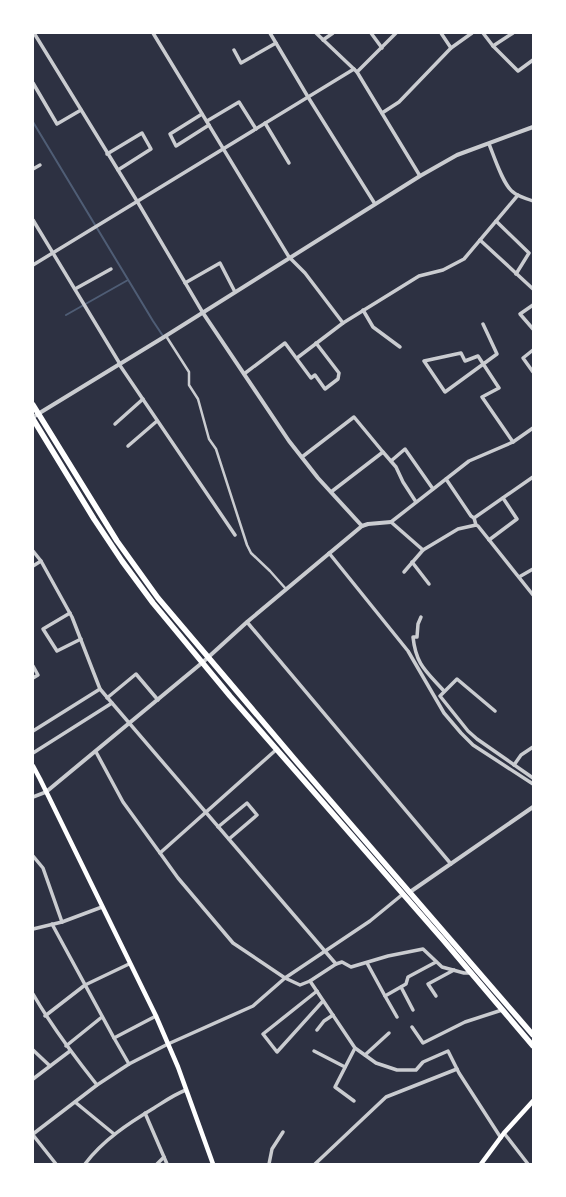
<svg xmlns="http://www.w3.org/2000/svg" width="566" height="1197" viewBox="0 0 566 1197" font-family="'DejaVu Sans',sans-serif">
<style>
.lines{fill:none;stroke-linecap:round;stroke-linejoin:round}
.stream{stroke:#4f5d75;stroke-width:2}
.pedestrian{stroke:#caccd0;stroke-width:2.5}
.minor{stroke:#caccd0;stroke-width:3.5}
.tertiary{stroke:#caccd0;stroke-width:4}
.secondary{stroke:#fff;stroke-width:4.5}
.trunk{stroke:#fff;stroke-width:5.5}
</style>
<rect width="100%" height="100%" fill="#2d3142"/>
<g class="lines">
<g class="stream">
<path d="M 33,122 L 153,321 L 163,336"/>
<path d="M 66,315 L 128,280"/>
</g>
<path class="pedestrian" d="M 166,336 L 189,372 L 189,385 L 198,399 L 209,439 L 216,449 L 247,545 L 251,553 L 270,571 L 286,589"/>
<g class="minor">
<path d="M 34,33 L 137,201 L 203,313"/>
<path d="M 153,33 L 289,257 L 305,273 L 343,323"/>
<path d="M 270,33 L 308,97 L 375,204"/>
<path d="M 316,33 L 357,72 L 420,176"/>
<path d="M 371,33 L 382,48"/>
<path d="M 441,33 L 451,48"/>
<path d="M 483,33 L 493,46 L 518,71 L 533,60"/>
<path d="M 323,40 L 333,33"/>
<path d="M 493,46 L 513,33"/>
<path d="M 234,50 L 241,63 L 276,43"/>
<path d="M 357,72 L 396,33"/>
<path d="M 33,83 L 57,124 L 81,110"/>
<path d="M 382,113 L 399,102 L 451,48 L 472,33"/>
<path d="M 202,114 L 170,134 L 176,146 L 209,125"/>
<path d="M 207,121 L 239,102 L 256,129"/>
<path d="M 265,123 L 289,163"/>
<path d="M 489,144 C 494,156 503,185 513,192 C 518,197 526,198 533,201"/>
<path d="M 107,154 L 142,133 L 151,149 L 118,170"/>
<path d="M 33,169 L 40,165"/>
<path d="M 33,220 L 120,364"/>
<path d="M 496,221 L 529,253 L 516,274"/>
<path d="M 480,240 L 533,289"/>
<path d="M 33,265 L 354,69"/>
<path d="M 185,283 L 220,263 L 235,292"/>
<path d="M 75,289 L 111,269"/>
<path d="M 533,305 L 520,314 L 533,329"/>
<path d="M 363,310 L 373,327 L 400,347"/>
<path d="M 483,324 L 497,354 L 445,392 L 424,361 L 461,353 L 465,361 L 478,356 L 499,388 L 482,397 L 513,442"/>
<path d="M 533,350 L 523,358 L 533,372"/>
<path d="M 297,358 L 343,323 L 419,276 L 443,270 L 464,259 L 518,195"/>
<path d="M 119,364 L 235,535"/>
<path d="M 244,374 L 285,343 L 311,378 L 315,375 L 325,389 L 338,379 L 339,373 L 316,343"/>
<path d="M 115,424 L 143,399"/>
<path d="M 533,428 L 513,442 L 469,461 L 391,522 L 423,550 L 458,529 L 476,525 L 478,526 L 533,595"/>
<path d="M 128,446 L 157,421"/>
<path d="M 302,457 L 354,417 L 383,452"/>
<path d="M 391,461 L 405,449 L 433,489"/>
<path d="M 446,479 L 471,516 L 474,518 L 476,525"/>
<path d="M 331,492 L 383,452 L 396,467 L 403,482 L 416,502"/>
<path d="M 474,518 L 533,477"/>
<path d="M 489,540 L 517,519 L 503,498"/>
<path d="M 33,551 L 41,561 L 72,617 L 100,689 L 336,964 L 342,962 L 351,967 L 388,956 L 423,949 L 442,967 L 464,973 L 471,973"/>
<path d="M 329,553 L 408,651 L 444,713 L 461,733 L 473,745 L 533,784"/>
<path d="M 412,562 L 429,584"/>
<path d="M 33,566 L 41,561"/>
<path d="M 404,572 L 423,550"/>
<path d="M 519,577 L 533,569"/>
<path d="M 70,613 L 43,629 L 57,651 L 81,639"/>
<path d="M 421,617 L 418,624 L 417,637 L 413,637 C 416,665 426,671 444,691"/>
<path d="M 247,622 L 451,864"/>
<path d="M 33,666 L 38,675 L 33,678"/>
<path d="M 107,698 L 136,674 L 158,700"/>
<path d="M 495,711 L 457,679 L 440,696 L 468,731 L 477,739 L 533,778"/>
<path d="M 33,731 L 100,689"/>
<path d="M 96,752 L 123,802 L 160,853 L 178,878 L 233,943 L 285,978 L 300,985 L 310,981 L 336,964"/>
<path d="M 33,753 L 112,703"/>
<path d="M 514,765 L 521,755 L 533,747"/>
<path d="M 33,797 L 46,792"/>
<path d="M 218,827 L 247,803 L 257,815 L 229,839"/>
<path d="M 160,853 L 277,749"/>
<path d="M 33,856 L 43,868 L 62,922"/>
<path d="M 52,924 L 114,1038 L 129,1064"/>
<path d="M 33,929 L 62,922 L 102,907"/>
<path d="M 367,963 L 385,996 L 406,984 L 408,977 L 436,962"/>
<path d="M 310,981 L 355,1048 L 376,1063 L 397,1070 L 416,1070 L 423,1062 L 448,1051 L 459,1073 L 501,1138"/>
<path d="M 401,987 L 413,1010"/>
<path d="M 317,991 L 263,1034 L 277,1052 L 323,1001"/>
<path d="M 33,994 C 52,1027 74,1056 97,1085"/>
<path d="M 385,996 L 397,1017"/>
<path d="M 436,996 L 428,984 L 454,970"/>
<path d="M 45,1016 L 85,985 L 129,964"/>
<path d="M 412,1027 L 423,1043 L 465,1022 L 502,1010"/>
<path d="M 317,1030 L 324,1021 L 333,1015"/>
<path d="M 114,1038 L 156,1016"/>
<path d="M 66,1046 L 102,1017"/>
<path d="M 33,1050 L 50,1066"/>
<path d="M 314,1051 L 345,1067"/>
<path d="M 365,1055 L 389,1033"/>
<path d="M 33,1079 L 70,1051"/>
<path d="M 354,1101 L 335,1087 L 355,1048"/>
<path d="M 75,1102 L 114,1134"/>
<path d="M 145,1113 L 167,1164"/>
<path d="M 504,1133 L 528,1164"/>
<path d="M 33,1134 L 97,1085 L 129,1064 L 168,1044 L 253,1006 L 285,978 L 370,921 L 403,894"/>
<path d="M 33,1135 L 56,1164"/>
<path d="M 85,1164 C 103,1140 129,1123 154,1108 C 165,1101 175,1094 186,1090"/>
<path d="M 157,1164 L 164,1157"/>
<path d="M 269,1164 L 272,1149 L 283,1132"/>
<path d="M 315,1164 L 386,1097 L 457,1069"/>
</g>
<g class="tertiary">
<path d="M 203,313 L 289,441 L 318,478 L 362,526"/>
<path d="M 33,417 L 164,337 L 420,176 L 457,155 L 533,127"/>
<path d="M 46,792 L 203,662 L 247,622 L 362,526 L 368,524 L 391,522"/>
<path d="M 410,892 L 533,807"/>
</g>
<g class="secondary">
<path d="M 33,766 L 40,779 L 156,1016 L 178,1067 L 213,1164"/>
<path d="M 481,1164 L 504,1133 L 533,1101"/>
</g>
<g class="trunk">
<path d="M 33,405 L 117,541 L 158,598 L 297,762 L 533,1035"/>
<path d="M 33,419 L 94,519 L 122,561 L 153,603 L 230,696 L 444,941 L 533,1046"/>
</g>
</g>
<rect width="566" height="1197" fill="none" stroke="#ffffff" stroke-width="68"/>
</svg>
